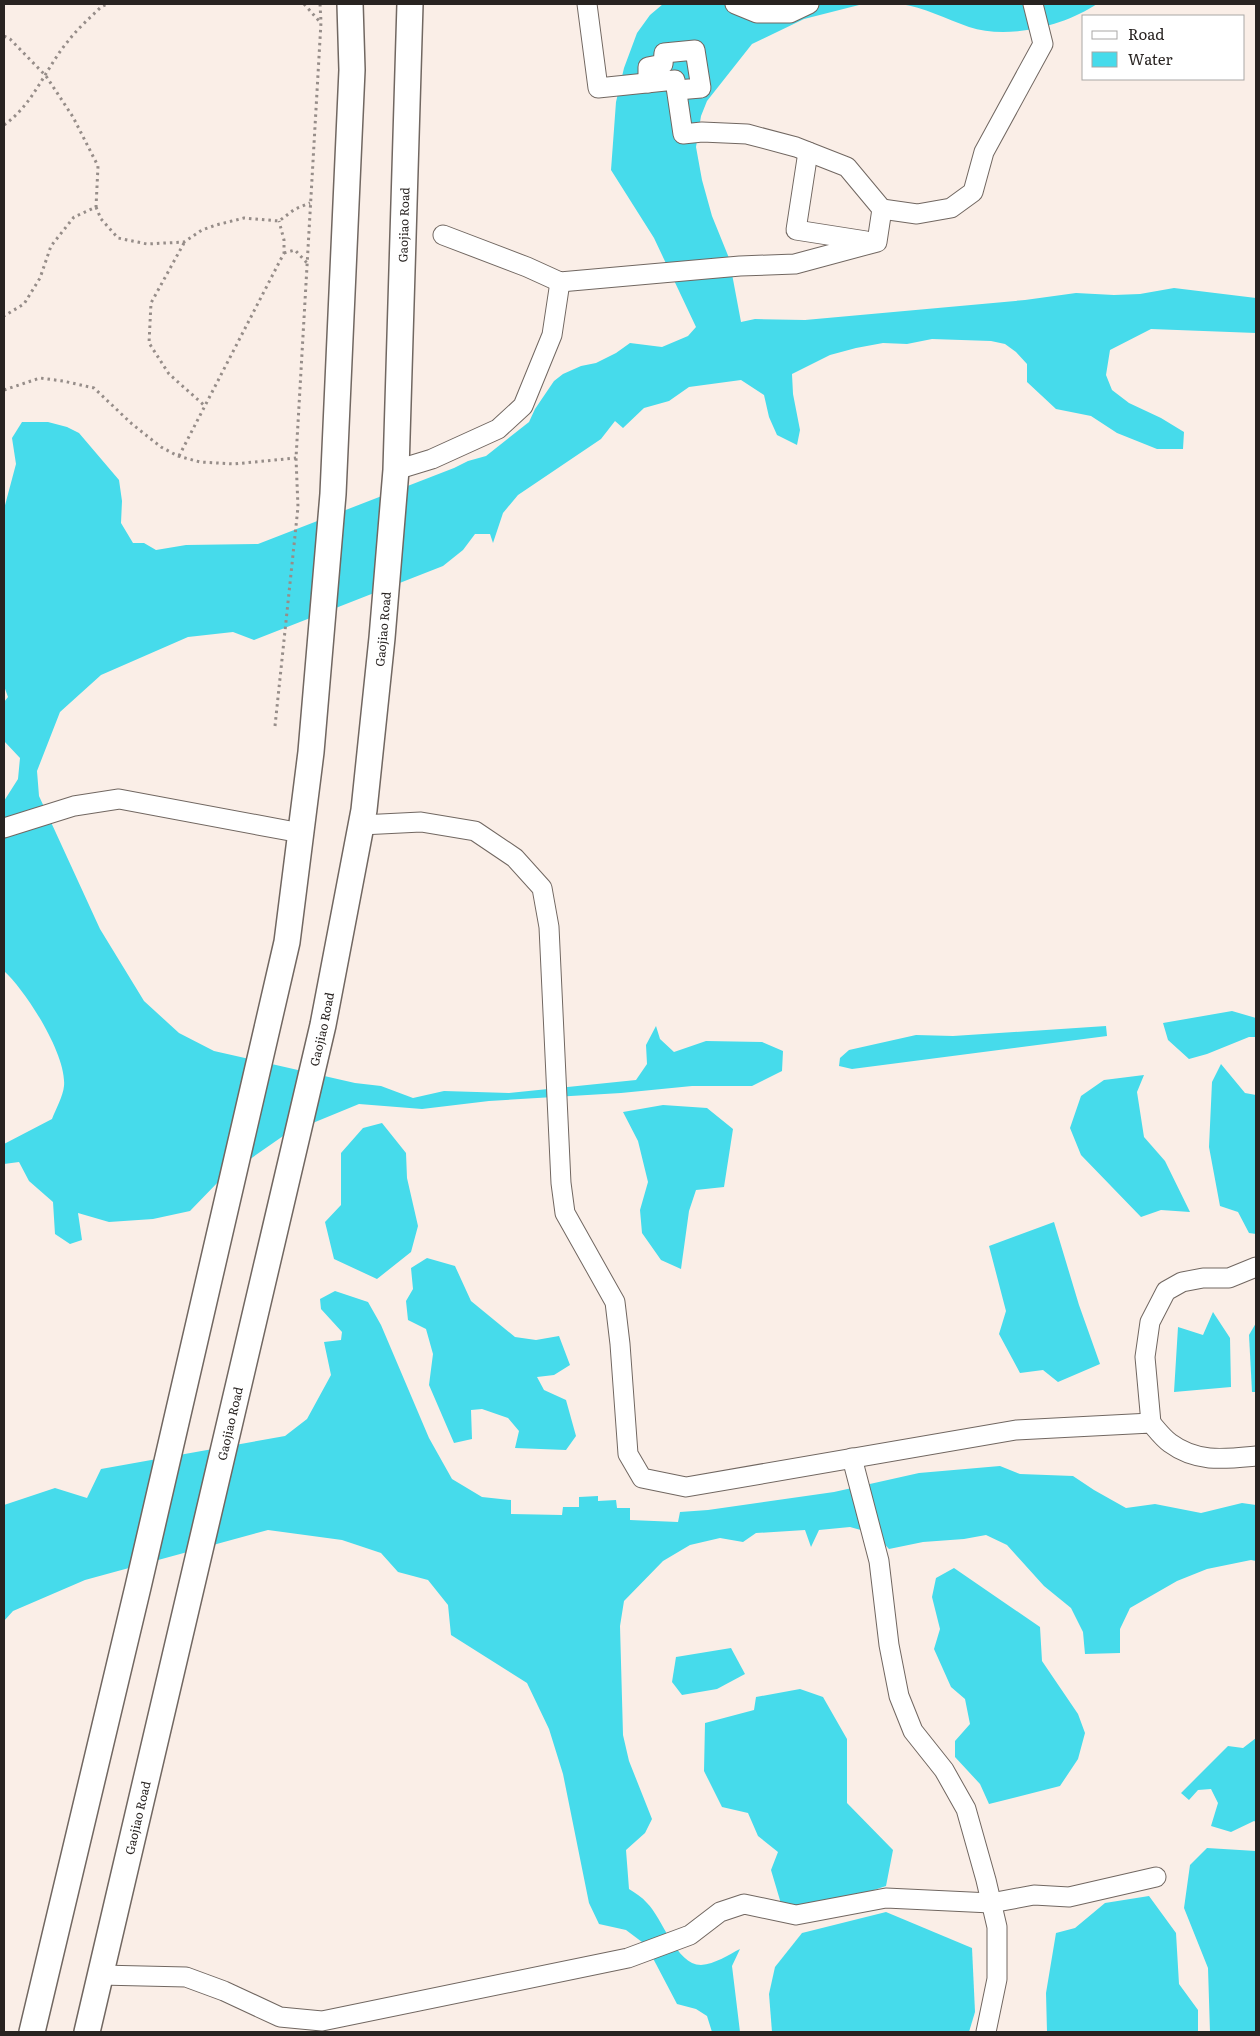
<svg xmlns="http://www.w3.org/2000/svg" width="1260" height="2036" viewBox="0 0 1260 2036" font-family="Literata,serif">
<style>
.water{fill:#46dbeb}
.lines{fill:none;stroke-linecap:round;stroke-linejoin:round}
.minor-casing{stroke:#716761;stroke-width:21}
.major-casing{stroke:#716761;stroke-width:28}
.path{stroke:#968d89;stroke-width:3;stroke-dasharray:2.5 4;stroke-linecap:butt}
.minor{stroke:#fff;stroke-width:19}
.major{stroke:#fff;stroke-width:25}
.labels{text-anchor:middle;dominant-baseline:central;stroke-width:4.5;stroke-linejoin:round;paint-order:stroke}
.street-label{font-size:12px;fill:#282321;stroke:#fff}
</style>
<rect width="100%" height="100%" fill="#faeee7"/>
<g class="water">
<path d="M 663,4 L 863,4 L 804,19 L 752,44 L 707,101 L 701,116 L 696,147 L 702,180 L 712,216 L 729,258 L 741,322 L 755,319 L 805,320 L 1025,300 L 1076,293 L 1114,295 L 1140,294 L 1174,288 L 1256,298 L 1256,333 L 1151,329 L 1110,350 L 1106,375 L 1112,390 L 1129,403 L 1161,418 L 1184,432 L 1183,449 L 1157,449 L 1117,433 L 1091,416 L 1056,409 L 1027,382 L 1027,364 L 1016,352 L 1005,344 L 991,341 L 932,339 L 907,344 L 883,343 L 856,348 L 830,355 L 792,374 L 793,394 L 800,430 L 797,445 L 777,435 L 769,417 L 764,395 L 741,380 L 689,387 L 669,401 L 644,408 L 623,428 L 615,421 L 601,439 L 518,495 L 503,513 L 493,543 L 490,534 L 475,534 L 463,550 L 443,566 L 254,640 L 233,632 L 188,637 L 101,675 L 60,712 L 37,771 L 39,796 L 100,929 L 144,1001 L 179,1033 L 214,1051 L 355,1083 L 381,1086 L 413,1098 L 444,1091 L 509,1093 L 636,1080 L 647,1064 L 646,1045 L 656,1026 L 660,1039 L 674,1052 L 706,1041 L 762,1042 L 783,1051 L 782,1071 L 752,1086 L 692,1086 L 621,1093 L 489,1101 L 422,1109 L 359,1104 L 286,1134 L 220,1180 L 190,1211 L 153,1219 L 109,1222 L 78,1213 L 82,1240 L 70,1244 L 55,1234 L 53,1202 L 29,1181 L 19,1162 L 4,1164 L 4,1144 L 52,1119 C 56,1109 63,1096 64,1086 C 67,1055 26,991 4,971 L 4,801 L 18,779 L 20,758 L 4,741 L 4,702 L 8,697 L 4,686 L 4,509 L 16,464 L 12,438 L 22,422 L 48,422 L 67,427 L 79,433 L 119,480 L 122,501 L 121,523 L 133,543 L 144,543 L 156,550 L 186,545 L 258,544 L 454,468 L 468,461 L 486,456 L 529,422 L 535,409 L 554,381 L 563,374 L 581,366 L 596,363 L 616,353 L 630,343 L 662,347 L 688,336 L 696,327 L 654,238 L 611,170 L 616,102 L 624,68 L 637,33 L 650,15 Z"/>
<path d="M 900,4 L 1097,4 C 1064,26 1008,40 969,27 C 946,19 924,7 900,4 Z"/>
<path d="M 1232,1011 L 1256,1018 L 1256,1037 L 1249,1037 L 1207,1054 L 1189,1059 L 1168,1040 L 1163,1023 Z"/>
<path d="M 1106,1026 L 1107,1036 L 852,1069 L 839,1066 L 840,1058 L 849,1050 L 916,1035 L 953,1036 Z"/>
<path d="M 1221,1064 L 1245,1093 L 1256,1095 L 1256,1234 L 1249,1233 L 1238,1212 L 1220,1206 L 1209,1147 L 1212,1082 Z"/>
<path d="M 1144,1075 L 1137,1092 L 1144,1137 L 1165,1161 L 1190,1212 L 1161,1210 L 1141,1217 L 1081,1155 L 1070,1128 L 1081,1096 L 1104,1080 Z"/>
<path d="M 663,1105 L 707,1108 L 733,1129 L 724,1187 L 696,1190 L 689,1211 L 681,1269 L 661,1260 L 642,1233 L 640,1210 L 648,1182 L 638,1141 L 623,1112 Z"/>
<path d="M 382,1123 L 406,1153 L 407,1178 L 418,1226 L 411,1252 L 377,1279 L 334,1259 L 325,1222 L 341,1205 L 341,1153 L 363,1128 Z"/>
<path d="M 1054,1222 L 1079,1305 L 1100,1364 L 1058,1382 L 1043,1370 L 1020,1373 L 999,1334 L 1006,1311 L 989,1246 Z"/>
<path d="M 427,1258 L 455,1266 L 471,1301 L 515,1337 L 536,1340 L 559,1336 L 570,1365 L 554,1375 L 537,1377 L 544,1390 L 566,1400 L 576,1436 L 566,1450 L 515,1448 L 519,1431 L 508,1418 L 482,1409 L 471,1410 L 472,1439 L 454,1443 L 429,1385 L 433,1354 L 426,1329 L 408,1320 L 406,1301 L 413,1289 L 411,1268 Z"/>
<path d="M 335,1291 L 368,1302 L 381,1325 L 429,1438 L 452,1479 L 482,1497 L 511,1500 L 511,1514 L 562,1515 L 563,1507 L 579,1507 L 579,1497 L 598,1496 L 598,1501 L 616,1500 L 617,1508 L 630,1508 L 630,1520 L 678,1522 L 680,1512 L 708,1510 L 834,1492 L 919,1473 L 1000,1466 L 1020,1474 L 1073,1476 L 1094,1490 L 1126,1508 L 1155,1504 L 1201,1513 L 1242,1503 L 1256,1505 L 1256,1561 L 1251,1560 L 1207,1569 L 1177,1581 L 1130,1608 L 1120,1629 L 1120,1653 L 1085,1654 L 1083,1632 L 1071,1608 L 1044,1586 L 1007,1545 L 986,1535 L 964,1539 L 923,1542 L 889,1549 L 875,1534 L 850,1527 L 819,1530 L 811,1547 L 805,1530 L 756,1533 L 743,1542 L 720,1538 L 690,1545 L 663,1561 L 624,1601 L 620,1626 L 623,1735 L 629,1761 L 652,1819 L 645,1833 L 626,1850 L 629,1889 C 635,1893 642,1897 647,1903 C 662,1917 676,1965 701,1965 C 715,1964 728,1955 740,1949 L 732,1966 L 740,2032 L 712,2032 L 707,2016 L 696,2009 L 677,2004 L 646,1945 L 626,1930 L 599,1924 L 589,1903 L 563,1774 L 549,1729 L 527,1683 L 451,1635 L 448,1605 L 428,1580 L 398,1572 L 381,1553 L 342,1540 L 268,1530 L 85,1580 L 13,1611 L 4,1621 L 4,1505 L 55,1488 L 87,1498 L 101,1469 L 285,1436 L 307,1419 L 331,1375 L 324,1342 L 341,1340 L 342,1332 L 321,1309 L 320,1299 Z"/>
<path d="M 1213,1312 L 1230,1338 L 1231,1387 L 1174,1392 L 1178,1327 L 1203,1335 Z"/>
<path d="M 1256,1323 L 1256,1392 L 1252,1392 L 1249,1335 Z"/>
<path d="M 954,1568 L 1040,1627 L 1042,1661 L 1078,1714 L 1085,1733 L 1078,1759 L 1060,1786 L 989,1804 L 980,1784 L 955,1757 L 955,1741 L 970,1724 L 965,1699 L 951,1687 L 934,1649 L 940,1629 L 932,1597 L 936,1578 Z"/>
<path d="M 731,1648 L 745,1674 L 717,1689 L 682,1695 L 672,1682 L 676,1657 Z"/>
<path d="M 800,1689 L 823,1697 L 847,1739 L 847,1803 L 893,1850 L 886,1886 L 829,1905 L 782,1907 L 771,1870 L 778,1852 L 758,1836 L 748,1813 L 722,1807 L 704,1771 L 705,1723 L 754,1710 L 756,1697 Z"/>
<path d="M 1256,1738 L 1256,1822 L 1254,1821 L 1231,1832 L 1211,1826 L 1218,1803 L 1211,1789 L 1198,1790 L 1189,1800 L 1181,1793 L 1228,1746 L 1243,1748 Z"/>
<path d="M 1207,1848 L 1256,1851 L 1256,2032 L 1210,2032 L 1208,1968 L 1184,1908 L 1190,1865 Z"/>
<path d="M 1149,1896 L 1176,1933 L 1179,1984 L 1198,2010 L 1198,2032 L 1047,2032 L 1046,1993 L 1056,1933 L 1075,1928 L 1105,1903 Z"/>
<path d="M 886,1912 L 972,1948 L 975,2012 L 969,2032 L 772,2032 L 769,1994 L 775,1967 L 802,1933 Z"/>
</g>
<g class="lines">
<defs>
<g id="minor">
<path d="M 735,4 L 757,13 L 790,13 L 809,4"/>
<path d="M 648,83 L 648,67 L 663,64 L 664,53 L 695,50 L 701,88 L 677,90"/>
<path d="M 808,152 L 796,230 L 866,241"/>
<path d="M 882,209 L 917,214 L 951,208 L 973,192 L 984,152 L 1043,44 L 1033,4"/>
<path d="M 443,235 L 527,267 L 560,282 L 740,266 L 795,264 L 877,242 L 882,209 L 847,167 L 796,147 L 747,134 L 702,132 L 683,134 L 675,80 L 598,88 L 587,4"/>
<path d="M 396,470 L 432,459 L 498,429 L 523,406 L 552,335 L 560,282"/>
<path d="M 361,825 L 421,822 L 475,831 L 515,858 L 542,888 L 549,927 L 561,1183 L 565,1213 L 615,1302 L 620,1344 L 628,1454 L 642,1478 L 686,1487 L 1016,1430 L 1151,1423 C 1157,1430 1163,1438 1170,1443 C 1197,1463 1225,1459 1256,1456"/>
<path d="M 4,828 L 74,806 L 119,799 L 301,833"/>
<path d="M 1151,1423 L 1145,1357 L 1150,1322 L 1166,1291 L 1182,1282 L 1203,1278 L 1229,1278 L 1256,1267"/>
<path d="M 852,1458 L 879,1561 L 889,1645 L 899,1696 L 913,1731 L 944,1770 L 966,1809 L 986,1880 L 997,1927 L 997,1979 L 986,2032"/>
<path d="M 100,1975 L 186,1977 L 224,1991 L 280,2017 L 322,2021 L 628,1958 L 690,1935 L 720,1912 L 744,1904 L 796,1915 L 886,1898 L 991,1903 L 1034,1895 L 1069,1897 L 1156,1877"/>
</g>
<g id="major">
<path d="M 32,2032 L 138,1587 L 287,942 L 311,752 L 333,494 L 352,70 L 350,4"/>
<path id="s1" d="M 87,2032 L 323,1025 L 364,810 L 382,638 L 396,470 L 410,4"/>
</g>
</defs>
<use href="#minor" class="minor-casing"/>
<use href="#major" class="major-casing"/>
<g class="path">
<path d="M 304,4 L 320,22"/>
<path d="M 4,36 L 10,39 L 46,76 L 73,117 L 98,166 L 96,207 L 74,217 L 51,246 L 40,278 L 24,304 L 4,316"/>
<path d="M 4,125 C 34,104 46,67 69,40 C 78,28 90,18 101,7 L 107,4"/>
<path d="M 96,207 L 101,219 L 118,238 L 147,244 L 184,242 L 202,230 L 216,225 L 244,218 L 279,221 L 295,209 L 310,203"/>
<path d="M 184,243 L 151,303 L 149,343 L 169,374 L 205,406"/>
<path d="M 284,253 L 295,250 L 307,263"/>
<path d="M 4,390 L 40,378 L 63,381 L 94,388 L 132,424 L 161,447 L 178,456 L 200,462 L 234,464 L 296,458"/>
<path d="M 179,456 L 284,253 L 284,240 L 279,221"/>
<path d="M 275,726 L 298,507 L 296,458 L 321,22 L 320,4"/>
</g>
<use href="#minor" class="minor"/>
<use href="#major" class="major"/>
</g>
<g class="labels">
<g class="street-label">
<text stroke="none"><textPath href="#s1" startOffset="1840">Gaojiao Road</textPath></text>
<text stroke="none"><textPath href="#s1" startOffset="1435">Gaojiao Road</textPath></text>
<text stroke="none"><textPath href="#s1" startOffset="1030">Gaojiao Road</textPath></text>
<text stroke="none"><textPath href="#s1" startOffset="625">Gaojiao Road</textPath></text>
<text stroke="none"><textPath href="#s1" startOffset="220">Gaojiao Road</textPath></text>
</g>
</g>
<rect width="1260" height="2036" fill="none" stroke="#282321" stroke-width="10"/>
<rect x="1082" y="15" width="162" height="65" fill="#ffffff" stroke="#a9a7a6"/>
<rect x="1092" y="31" width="25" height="8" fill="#ffffff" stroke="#a9a7a6"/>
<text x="1128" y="40" font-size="15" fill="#282321">Road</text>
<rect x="1092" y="52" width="25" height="15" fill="#46dbeb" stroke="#a9a7a6"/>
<text x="1128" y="65" font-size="15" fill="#282321">Water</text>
</svg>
